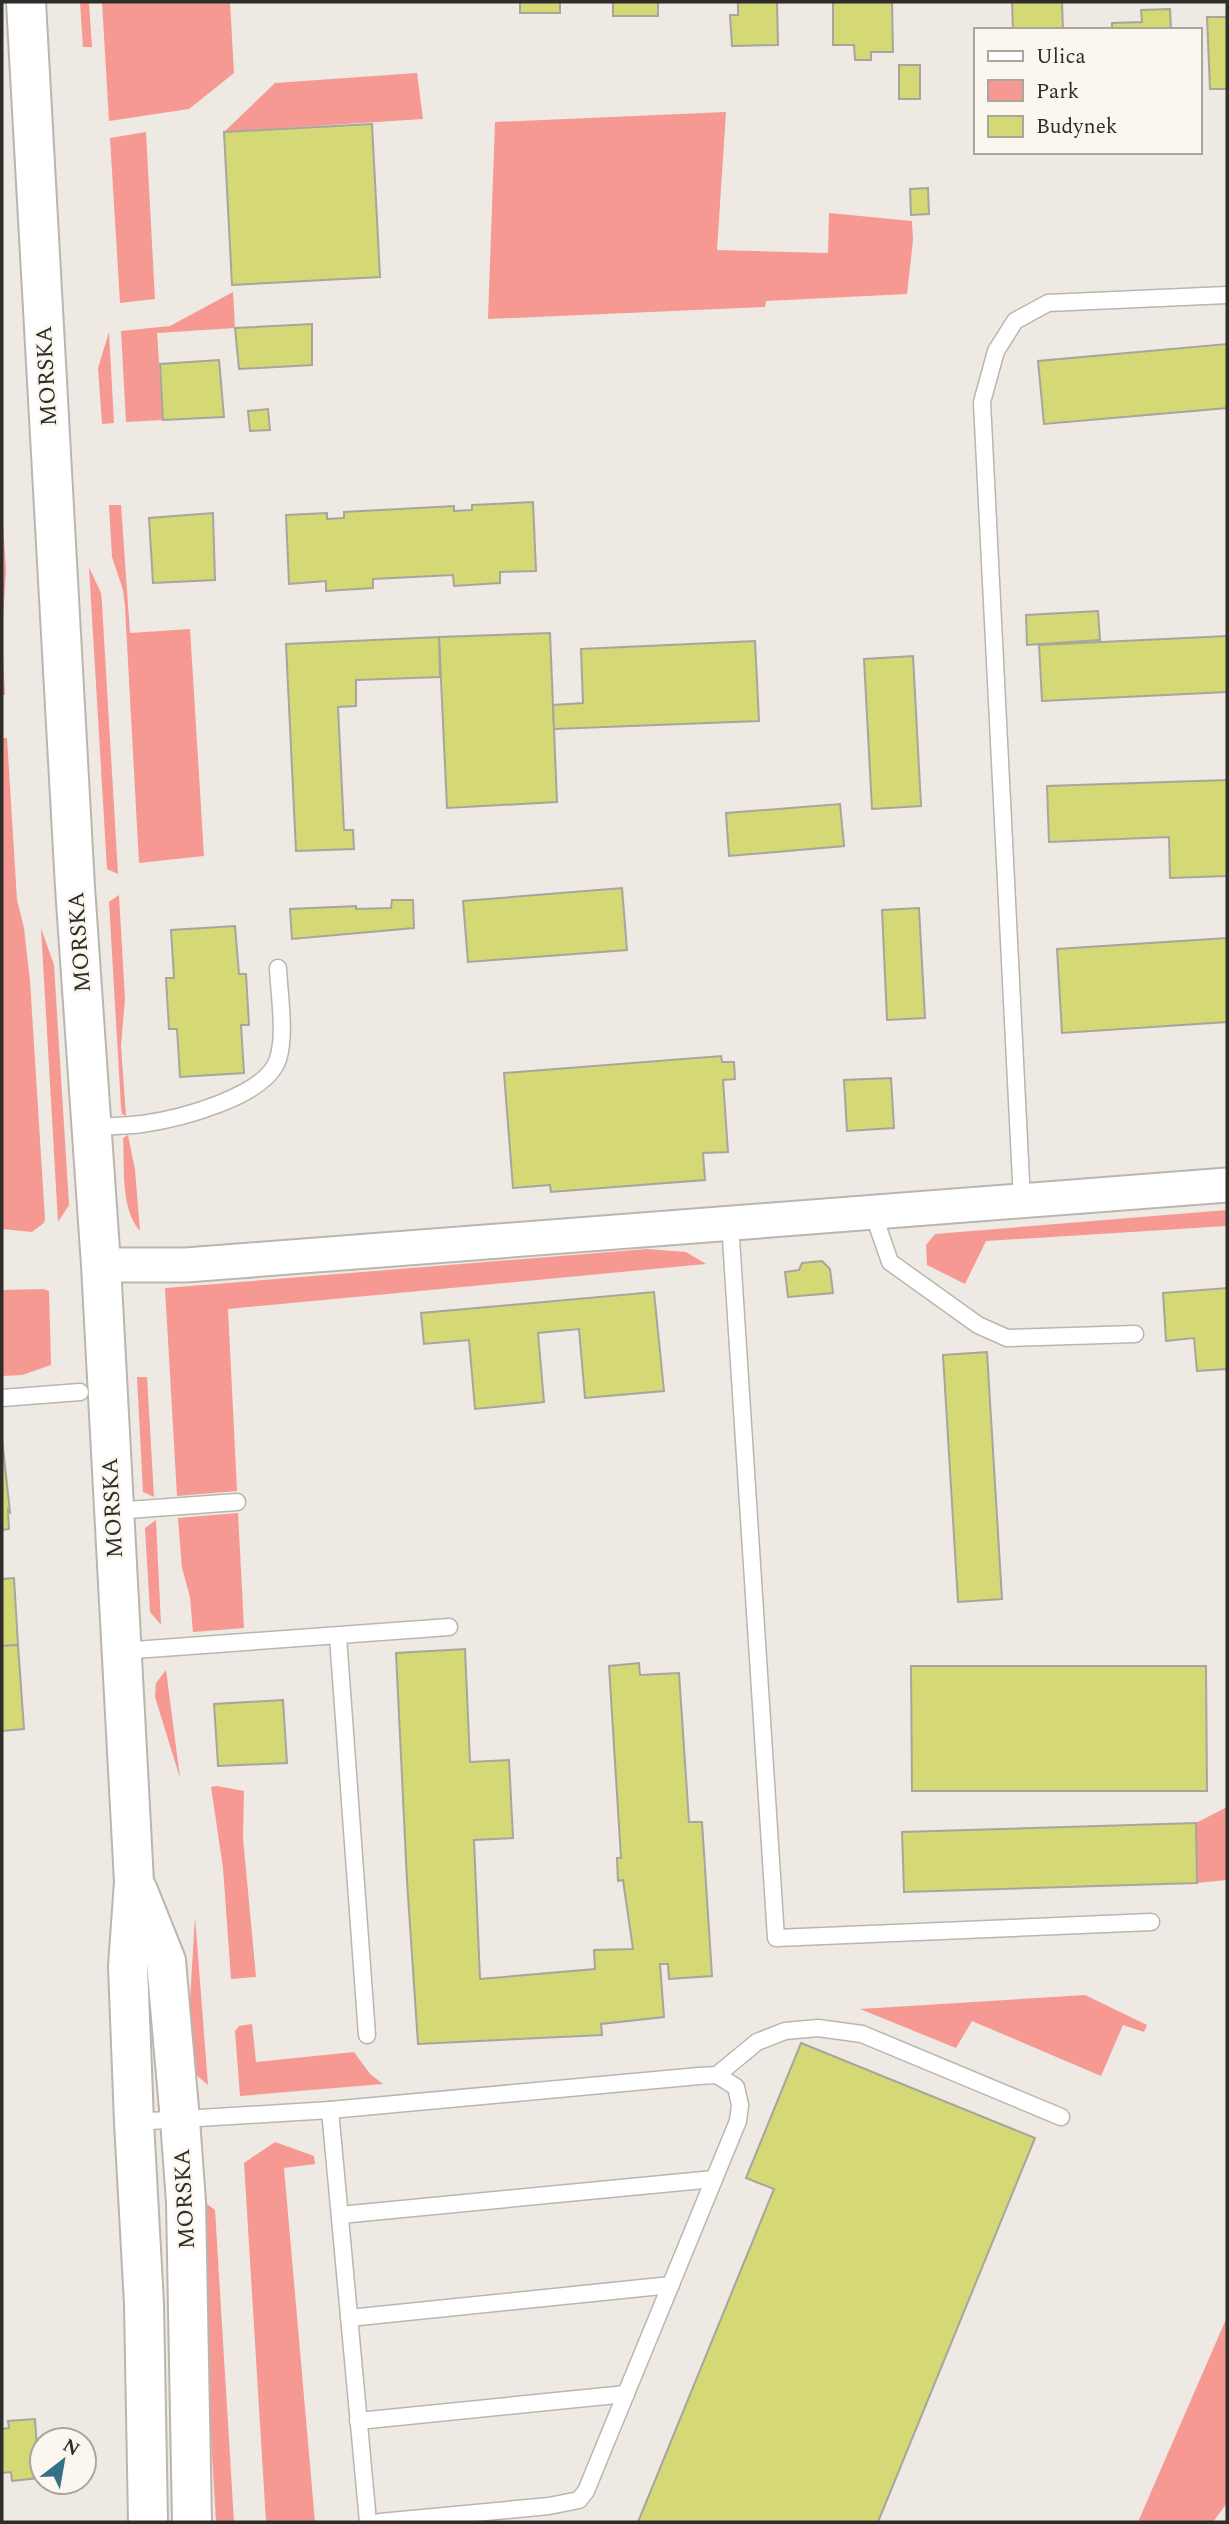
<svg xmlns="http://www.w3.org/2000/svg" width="1229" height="2524" viewBox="0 0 1229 2524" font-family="Spectral,serif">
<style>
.green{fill:#f69993}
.building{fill:#d4d976;stroke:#a6a69e;stroke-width:2}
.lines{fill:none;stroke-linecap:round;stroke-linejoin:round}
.lane-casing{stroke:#bab6af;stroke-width:19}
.street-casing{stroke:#bab6af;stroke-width:37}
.secondary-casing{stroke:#bab6af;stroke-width:42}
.lane{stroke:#fff;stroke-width:16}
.street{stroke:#fff;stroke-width:33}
.secondary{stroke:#fff;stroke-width:38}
.labels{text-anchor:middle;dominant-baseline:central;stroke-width:5;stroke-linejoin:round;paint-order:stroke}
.street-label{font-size:23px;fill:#2e2d2a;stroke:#fbf7ef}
</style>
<rect width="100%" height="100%" fill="#eee9e2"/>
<g class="green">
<path d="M 80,2 L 89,2 L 92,47 L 83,47 Z"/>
<path d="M 102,2 L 230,2 L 234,73 L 189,109 L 109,121 Z"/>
<path d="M 417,73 L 423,119 L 224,132 L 275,83 Z"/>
<path d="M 726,112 L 717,250 L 828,253 L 829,213 L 912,221 L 913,240 L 907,294 L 766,301 L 765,307 L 488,319 L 495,122 Z"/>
<path d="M 146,132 L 155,299 L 120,303 L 110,138 Z"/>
<path d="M 233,292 L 235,328 L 157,333 L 163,420 L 126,422 L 121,331 L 170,326 Z"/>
<path d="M 109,332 L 114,423 L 102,424 L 98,368 Z"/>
<path d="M 109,505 L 121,505 L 130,633 L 190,629 L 204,856 L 139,863 L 125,607 L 123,590 L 112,557 Z"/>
<path d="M 2,506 L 6,571 L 2,634 L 5,695 L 2,695 Z"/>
<path d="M 89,567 L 101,593 L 102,604 L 118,874 L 107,869 Z"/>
<path d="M 2,738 L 7,738 L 17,900 L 24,928 L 30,981 L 45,1219 L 44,1223 L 32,1232 L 2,1229 Z"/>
<path d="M 119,895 L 125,999 L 121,1046 L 126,1116 L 122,1114 L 121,1107 L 109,902 Z"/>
<path d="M 41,928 L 54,965 L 69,1205 L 58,1222 Z"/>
<path d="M 128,1135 L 135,1170 L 140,1231 C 120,1208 125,1168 123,1138 Z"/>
<path d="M 1227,1210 L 1227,1226 L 986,1241 L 965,1284 L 927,1265 L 926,1245 L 935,1234 Z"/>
<path d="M 647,1249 L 686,1252 L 706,1264 L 228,1309 L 237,1491 L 177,1496 L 165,1288 Z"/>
<path d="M 43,1289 L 49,1291 L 51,1365 L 22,1375 L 2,1376 L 2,1290 Z"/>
<path d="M 137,1377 L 147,1377 L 154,1497 L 143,1492 Z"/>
<path d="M 238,1513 L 244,1628 L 193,1632 L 190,1597 L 182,1568 L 178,1518 Z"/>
<path d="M 156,1520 L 161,1625 L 150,1612 L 145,1528 Z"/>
<path d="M 166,1670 L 180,1778 L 155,1697 L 156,1683 Z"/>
<path d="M 217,1786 L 244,1791 L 243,1838 L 256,1977 L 231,1979 L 223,1868 L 211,1787 Z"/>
<path d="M 1227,1807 L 1227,1880 L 1197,1883 L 1196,1823 Z"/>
<path d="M 195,1917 L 208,2085 L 194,2073 L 188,2032 Z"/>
<path d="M 1085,1995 L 1147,2025 L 1144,2032 L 1123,2025 L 1101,2076 L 972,2021 L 956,2048 L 860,2009 Z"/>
<path d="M 252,2024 L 256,2062 L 354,2052 L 370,2074 L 383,2084 L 240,2096 L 235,2031 L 239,2026 Z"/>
<path d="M 275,2142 L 314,2156 L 315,2164 L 284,2168 L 315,2522 L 266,2522 L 244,2163 Z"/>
<path d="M 203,2201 L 215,2210 L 234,2522 L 216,2522 L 197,2202 Z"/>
<path d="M 1227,2317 L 1227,2503 L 1213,2522 L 1138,2522 Z"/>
</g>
<g class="building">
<rect x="520" y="2" width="40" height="11"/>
<rect x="613" y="2" width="45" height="14"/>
<path d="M 738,2 L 777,2 L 778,45 L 732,46 L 730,15 L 738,15 Z"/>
<path d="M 833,2 L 892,2 L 893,52 L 871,52 L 871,60 L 855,60 L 854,45 L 833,45 Z"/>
<path d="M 1012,2 L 1062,2 L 1063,30 L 1013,30 Z"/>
<path d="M 1170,9 L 1171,30 L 1112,30 L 1112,23 L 1142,22 L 1141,10 Z"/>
<path d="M 1207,17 L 1227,17 L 1227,89 L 1210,89 Z"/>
<rect x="899" y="65" width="21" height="34"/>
<path d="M 372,124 L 380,277 L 232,285 L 224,132 Z"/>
<path d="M 1030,152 L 1071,152 L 1071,154 L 1030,153 Z"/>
<path d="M 928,188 L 929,214 L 911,215 L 910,189 Z"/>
<path d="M 312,324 L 312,365 L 239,369 L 235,328 Z"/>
<path d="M 1227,344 L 1227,408 L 1044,424 L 1038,361 Z"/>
<path d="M 219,360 L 224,417 L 163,420 L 160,364 Z"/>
<path d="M 268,409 L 270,430 L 250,431 L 248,411 Z"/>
<path d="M 533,502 L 536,571 L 500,572 L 500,583 L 454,586 L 453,575 L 373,579 L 373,588 L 326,591 L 326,581 L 289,584 L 286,515 L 327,513 L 327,519 L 344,518 L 344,512 L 454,506 L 454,511 L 472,510 L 472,505 Z"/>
<path d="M 213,513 L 215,580 L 153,583 L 149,518 Z"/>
<path d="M 1098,611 L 1100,640 L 1027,645 L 1026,615 Z"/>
<path d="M 550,633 L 557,802 L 447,808 L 439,637 Z"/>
<path d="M 1227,636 L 1227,692 L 1042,701 L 1039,645 Z"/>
<path d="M 439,637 L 440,677 L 356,680 L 356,706 L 338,707 L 344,830 L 353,830 L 354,849 L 296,851 L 286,644 Z"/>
<path d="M 755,641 L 759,721 L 554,729 L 553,705 L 583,703 L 581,649 Z"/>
<path d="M 913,656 L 921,806 L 872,809 L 864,659 Z"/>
<path d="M 1227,780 L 1227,876 L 1170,878 L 1169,837 L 1049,842 L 1047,786 Z"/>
<path d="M 840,804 L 844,846 L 729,856 L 726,813 Z"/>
<path d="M 622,888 L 627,950 L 468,962 L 463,901 Z"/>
<path d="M 392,900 L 413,900 L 414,928 L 292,939 L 290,909 L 356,906 L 356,909 L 391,908 Z"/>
<path d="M 919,908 L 925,1018 L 887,1020 L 882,910 Z"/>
<path d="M 235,926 L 239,974 L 246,974 L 249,1025 L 241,1025 L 244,1073 L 180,1077 L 177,1029 L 169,1029 L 166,978 L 174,978 L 171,930 Z"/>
<path d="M 1227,938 L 1227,1022 L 1062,1033 L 1057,949 Z"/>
<path d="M 721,1056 L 722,1062 L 734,1062 L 735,1079 L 723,1080 L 728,1152 L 703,1153 L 705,1180 L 551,1192 L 550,1185 L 513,1188 L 504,1073 Z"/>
<path d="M 891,1078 L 894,1128 L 847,1131 L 844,1080 Z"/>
<path d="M 822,1261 L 830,1269 L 833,1293 L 788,1297 L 785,1272 L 799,1270 L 802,1263 Z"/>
<path d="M 1227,1288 L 1227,1369 L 1197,1371 L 1194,1338 L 1166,1341 L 1163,1293 Z"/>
<path d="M 654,1292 L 664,1391 L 585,1398 L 579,1329 L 538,1333 L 544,1402 L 475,1409 L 469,1340 L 424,1344 L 421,1313 Z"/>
<path d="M 987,1352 L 1002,1599 L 958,1602 L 943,1355 Z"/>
<path d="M 2,1439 L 10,1512 L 8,1510 L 9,1529 L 2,1530 Z"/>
<path d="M 14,1578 L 18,1645 L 2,1646 L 2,1579 Z"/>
<path d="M 18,1645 L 24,1729 L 2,1731 L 2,1646 Z"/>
<path d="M 465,1649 L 470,1762 L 509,1760 L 513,1838 L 474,1840 L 480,1979 L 595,1969 L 594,1950 L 633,1949 L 623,1880 L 618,1881 L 617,1858 L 621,1858 L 609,1666 L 639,1663 L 640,1675 L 679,1673 L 689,1822 L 702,1822 L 712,1976 L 669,1979 L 668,1964 L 660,1964 L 664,2017 L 601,2024 L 602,2035 L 418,2044 L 407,1881 L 396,1653 Z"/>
<path d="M 911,1666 L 1206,1666 L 1207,1791 L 912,1791 Z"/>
<path d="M 283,1700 L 287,1763 L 218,1766 L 214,1704 Z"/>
<path d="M 1196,1823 L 1197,1883 L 904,1892 L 902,1832 Z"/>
<path d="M 801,2043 L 1035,2138 L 878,2522 L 638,2522 L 774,2189 L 746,2178 Z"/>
<path d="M 35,2419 L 39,2478 L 12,2481 L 11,2472 L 2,2473 L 2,2429 L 9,2428 L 8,2421 Z"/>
</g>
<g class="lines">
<defs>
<g id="lane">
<path d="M 93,1127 C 109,1126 126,1126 142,1124 C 178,1119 266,1097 278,1059 C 286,1034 279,994 278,968"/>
<path d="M 1022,1201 L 982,402 L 996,351 L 1015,321 L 1048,303 L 1227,295"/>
<path d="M 873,1213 L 890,1262 L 978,1325 L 1007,1338 L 1135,1334"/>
<path d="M 730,1223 L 776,1938 L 1151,1922"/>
<path d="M 2,1398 L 80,1392"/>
<path d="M 114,1511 L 237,1502"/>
<path d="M 338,1637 L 367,2035"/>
<path d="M 121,1651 L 449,1627"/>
<path d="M 717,2075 L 757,2042 L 785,2031 L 818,2028 L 862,2034 L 1061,2117"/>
<path d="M 330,2110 L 368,2522"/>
<path d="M 134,2122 L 330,2110 L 699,2076 L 717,2075 L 736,2087 L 740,2105 L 738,2121 L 586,2491 L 579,2500 L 549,2506 L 380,2522"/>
<path d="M 340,2215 L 714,2179"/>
<path d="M 349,2318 L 671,2285"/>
<path d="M 358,2421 L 626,2394"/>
</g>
<path id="street" d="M 101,1265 L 186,1265 L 1227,1185"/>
<g id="secondary">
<path d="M 26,2 L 75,887 L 101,1265 L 134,1882 L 128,1966 L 134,2122 L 144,2304 L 148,2522"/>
<path d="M 138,1891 L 166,1961 L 180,2120 L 186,2202 L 192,2522"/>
</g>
</defs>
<use href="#lane" class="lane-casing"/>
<use href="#street" class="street-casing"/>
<use href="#secondary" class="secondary-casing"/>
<use href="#lane" class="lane"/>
<use href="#street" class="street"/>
<use href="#secondary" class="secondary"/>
</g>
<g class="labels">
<g class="street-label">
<text transform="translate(47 376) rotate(-93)">MORSKA</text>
<text transform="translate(80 942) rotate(-94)">MORSKA</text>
<text transform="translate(113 1508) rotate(-93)">MORSKA</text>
<text transform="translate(185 2199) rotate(-93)">MORSKA</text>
</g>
</g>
<rect width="1229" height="2524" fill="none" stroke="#2e2d2a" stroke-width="7"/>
<rect x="974" y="28" width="228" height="126" fill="#fbf7ef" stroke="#a9a6a0" stroke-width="2"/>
<rect x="988" y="51" width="35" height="10" fill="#ffffff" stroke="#a9a6a0" stroke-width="2"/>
<text x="1036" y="63" font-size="21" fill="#2e2d2a">Ulica</text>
<rect x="988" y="80" width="35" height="21" fill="#f69993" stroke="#a9a6a0" stroke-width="2"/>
<text x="1036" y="98" font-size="21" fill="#2e2d2a">Park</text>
<rect x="988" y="116" width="35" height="21" fill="#d4d976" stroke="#a9a6a0" stroke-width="2"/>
<text x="1036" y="133" font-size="21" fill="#2e2d2a">Budynek</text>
<g transform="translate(63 2461) rotate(31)"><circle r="33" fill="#fbf7ef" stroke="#a9a6a0" stroke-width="2"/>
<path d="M0-5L12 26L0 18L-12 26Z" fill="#357088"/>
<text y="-10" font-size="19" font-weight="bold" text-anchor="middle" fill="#2e2d2a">N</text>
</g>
</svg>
